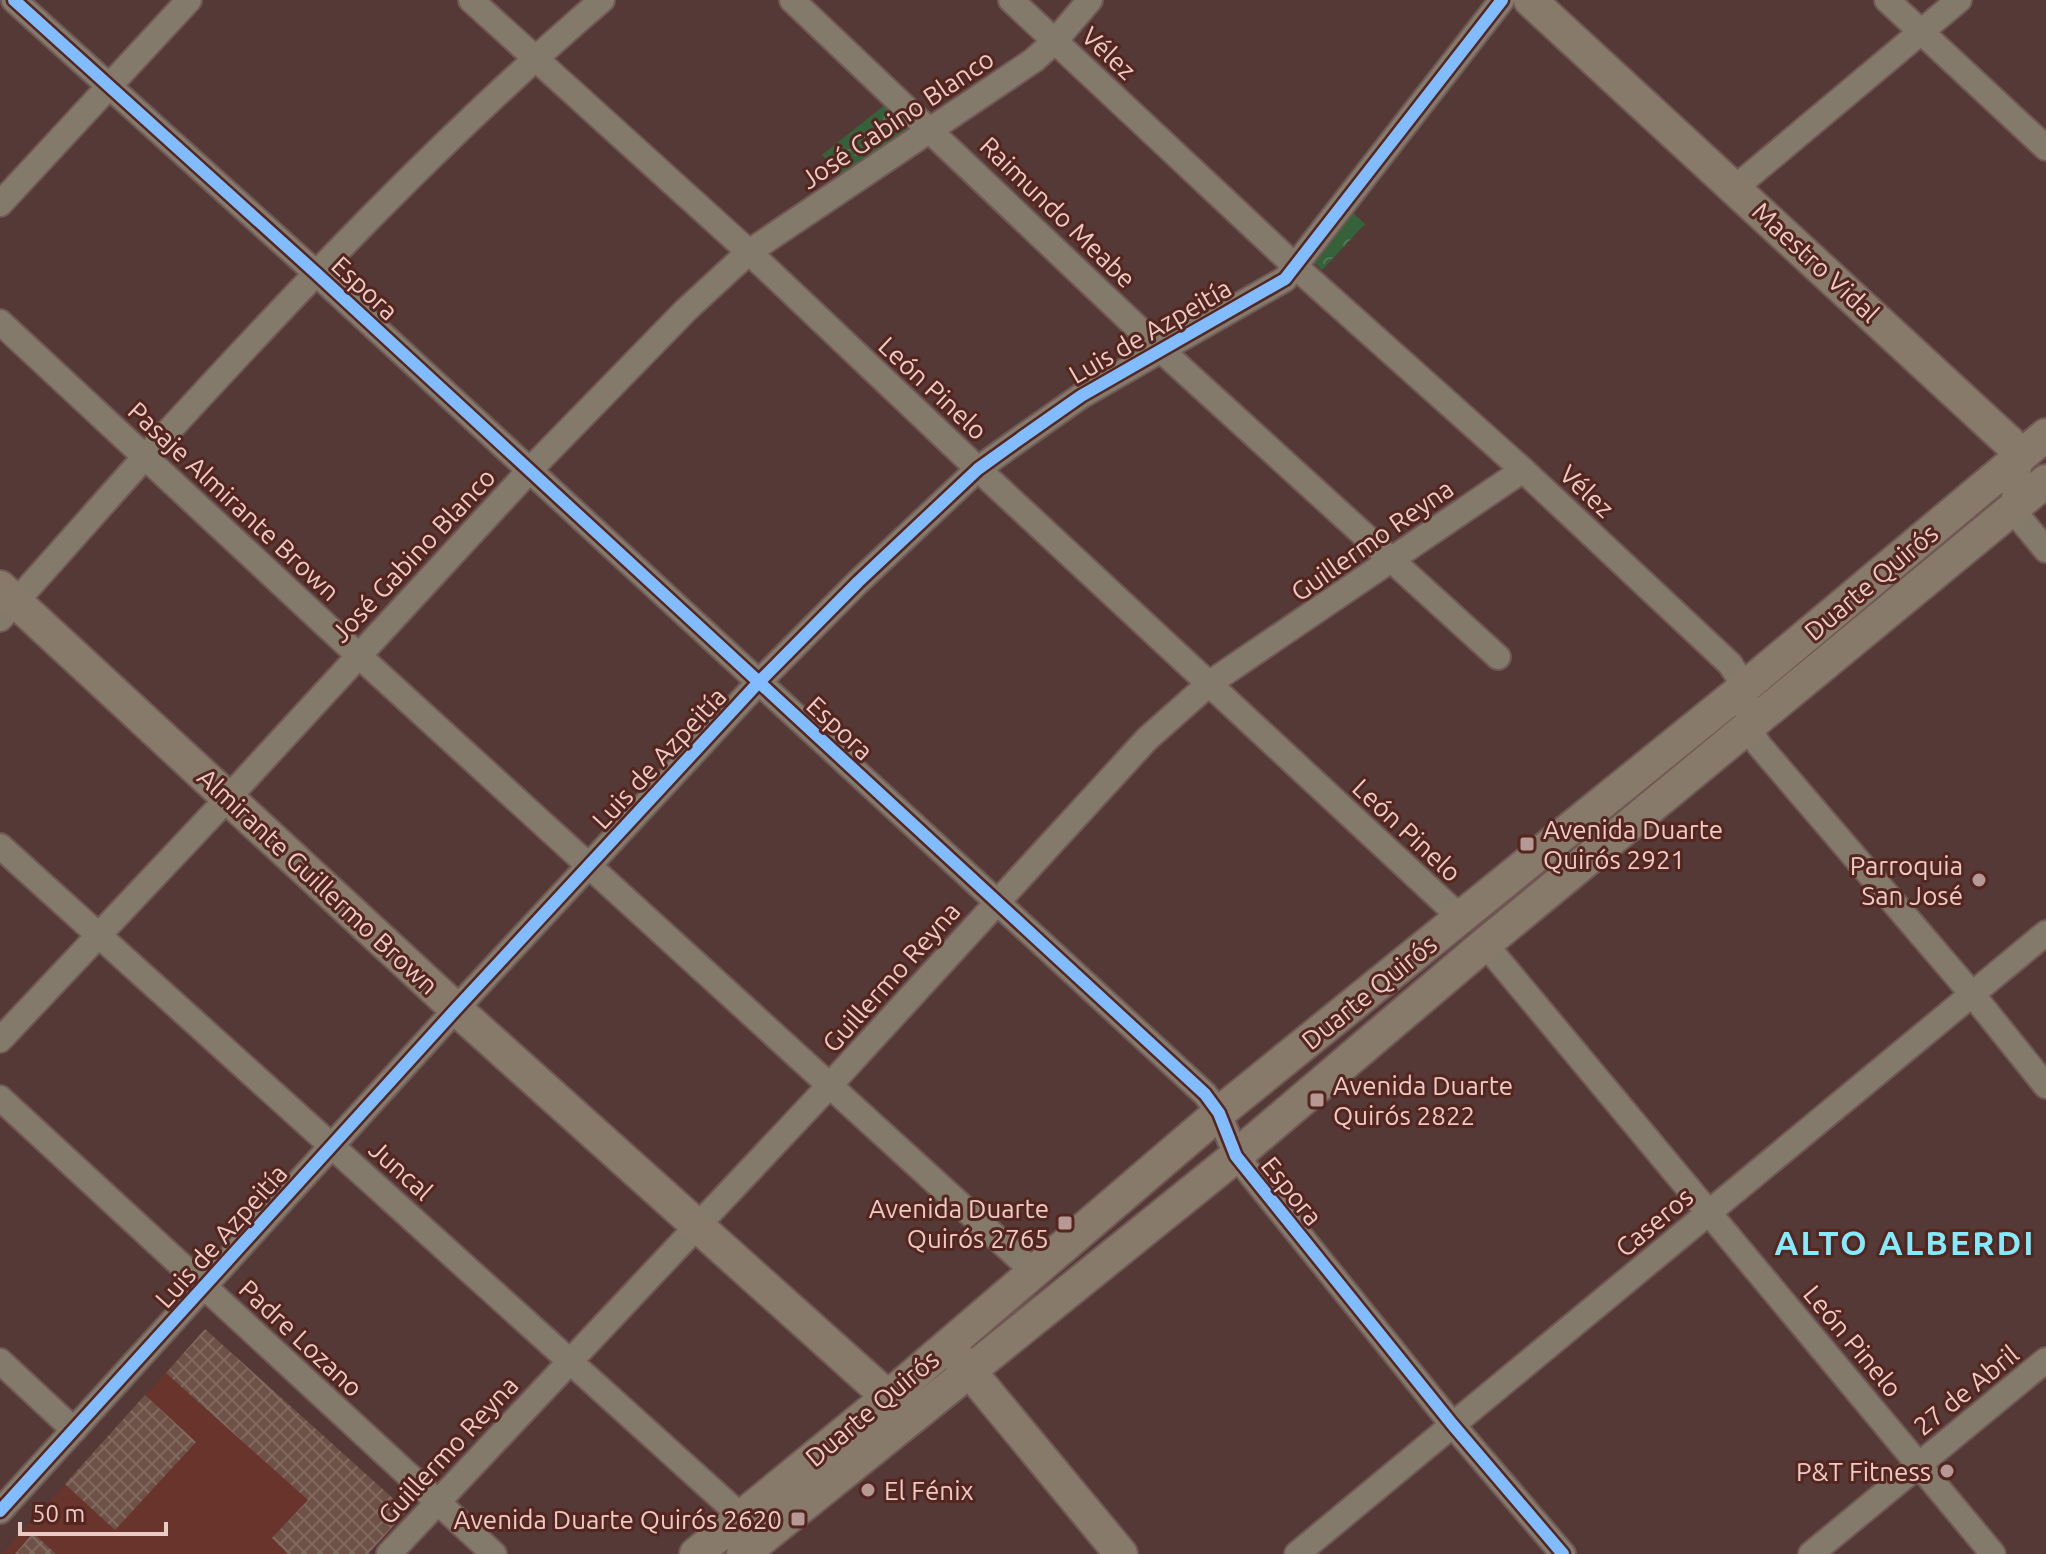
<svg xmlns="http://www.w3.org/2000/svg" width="2046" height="1554" viewBox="0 0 2046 1554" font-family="Ubuntu,sans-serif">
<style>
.built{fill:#69342c}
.park{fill:url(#park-crowns)}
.building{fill:url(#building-cross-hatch)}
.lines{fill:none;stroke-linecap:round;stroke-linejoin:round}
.street-casing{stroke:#705855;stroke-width:28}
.secondary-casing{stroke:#705855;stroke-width:36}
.street{stroke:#847a6b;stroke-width:24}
.secondary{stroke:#887a6b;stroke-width:32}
.cycleway-casing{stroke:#55251f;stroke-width:17}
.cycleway{stroke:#80bcff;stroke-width:12}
.poi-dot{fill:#b69894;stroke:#55251f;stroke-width:3}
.labels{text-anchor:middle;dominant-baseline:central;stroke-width:6;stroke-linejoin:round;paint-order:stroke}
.street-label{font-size:26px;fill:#ebcbc6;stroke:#55251f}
.poi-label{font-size:26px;fill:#ebcbc6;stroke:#55251f;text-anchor:end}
.district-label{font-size:34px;font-weight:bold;letter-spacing:2px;fill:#83ecfc;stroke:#55251f}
</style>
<defs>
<pattern id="park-crowns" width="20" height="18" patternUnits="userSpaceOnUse" patternTransform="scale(2)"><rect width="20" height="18" fill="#35623b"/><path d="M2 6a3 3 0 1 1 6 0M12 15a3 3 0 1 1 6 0" fill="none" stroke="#527756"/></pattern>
<pattern id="building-cross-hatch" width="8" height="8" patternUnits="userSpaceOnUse" patternTransform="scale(2)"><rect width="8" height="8" fill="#6e5247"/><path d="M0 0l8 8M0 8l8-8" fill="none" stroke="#836a60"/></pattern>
</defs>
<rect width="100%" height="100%" fill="#543936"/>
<path class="built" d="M 205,1329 L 407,1511 L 368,1554 L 2,1554 Z"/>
<g class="park">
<path d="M 886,104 L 911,129 L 845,178 L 822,155 Z"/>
<path d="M 1347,207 L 1365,224 L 1322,270 L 1308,256 Z"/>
</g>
<g class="building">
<path d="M 205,1329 L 407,1511 L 368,1554 L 288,1554 L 272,1538 L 308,1500 L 166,1373 Z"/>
<path d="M 145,1395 L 196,1442 L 115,1530 L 65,1484 Z"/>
<path d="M 33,1533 L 56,1554 L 15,1554 Z"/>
</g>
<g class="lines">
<defs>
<g id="street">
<path d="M 14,0 L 317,274 L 1205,1094 L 1219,1113 L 1236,1156 L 1452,1424 L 1563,1554"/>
<path d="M 471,0 L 749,252 L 978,469 L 1461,918"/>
<path d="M 792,0 L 1160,349 L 1498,657"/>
<path d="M 1011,0 L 1296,267 L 1523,470 L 1730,664 L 1745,687 L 1749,727 L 1759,745 L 1972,994 L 2046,1086"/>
<path d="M 1887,0 L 2046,148"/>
<path d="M 1736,187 L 1959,0"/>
<path d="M 0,204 L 189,0"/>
<path d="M 0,322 L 358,655 L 1033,1271"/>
<path d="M 2021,456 L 2012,509 L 2046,550"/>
<path d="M 0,619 C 49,566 96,511 145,457 C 290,298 439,140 602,0"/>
<path d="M 0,846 L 753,1527"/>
<path d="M 1485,944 L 1993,1554"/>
<path d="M 0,1040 L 228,798 L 529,471 L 686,310 L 749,252 L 1034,60 L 1055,41 L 1090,0"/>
<path d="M 0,1098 L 494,1554"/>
<path d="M 0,1361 L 74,1430"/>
<path d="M 0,1511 L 456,1009 L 758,683 L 858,582 L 978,469 L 1024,436 L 1081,396 L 1285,279 L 1502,0"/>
<path d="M 389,1554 L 830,1085 L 1147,739 L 1210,683 L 1523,470"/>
<path d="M 1297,1554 L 2046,933"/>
<path d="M 1811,1554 L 2046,1360"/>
</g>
<g id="secondary">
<path d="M 1530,0 L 2010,443 L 2021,456"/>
<path d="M 0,587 L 456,1009 L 888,1397"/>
<path d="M 957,1356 L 1121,1554"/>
<path d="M 696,1554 L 888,1397 L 1219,1113 L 1745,687 L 2046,435"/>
<path d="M 743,1554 L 1236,1156 L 1485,944 L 2046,481"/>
</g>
</defs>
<use href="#street" class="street-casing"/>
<use href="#secondary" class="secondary-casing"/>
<use href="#street" class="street"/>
<use href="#secondary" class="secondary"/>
<defs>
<g id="cycleway">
<path d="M 14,0 L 317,274 L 1205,1094 L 1219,1113 L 1236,1156 L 1452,1424 L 1563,1554"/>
<path d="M 0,1511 L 456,1009 L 758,683 L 858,582 L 978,469 L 1024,436 L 1081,396 L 1285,279 L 1502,0"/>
</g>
</defs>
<use href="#cycleway" class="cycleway-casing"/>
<use href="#cycleway" class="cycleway"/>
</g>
<g class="poi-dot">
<rect x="1519" y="836" width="16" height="16" rx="4"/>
<circle cx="1979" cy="880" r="8"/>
<rect x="1309" y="1092" width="16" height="16" rx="4"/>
<rect x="1057" y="1215" width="16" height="16" rx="4"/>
<circle cx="1947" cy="1471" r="8"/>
<circle cx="868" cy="1490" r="8"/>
<rect x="790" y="1511" width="16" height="16" rx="4"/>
</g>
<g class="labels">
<g class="street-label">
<text transform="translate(1109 53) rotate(43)">Vélez</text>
<text transform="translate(897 119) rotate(-34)">José Gabino Blanco</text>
<text transform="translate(1058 212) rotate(44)">Raimundo Meabe</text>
<text transform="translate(1816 262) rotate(43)">Maestro Vidal</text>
<text transform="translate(365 288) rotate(43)">Espora</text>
<text transform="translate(1150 331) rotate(-30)">Luis de Azpeitía</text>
<text transform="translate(933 388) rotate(43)">León Pinelo</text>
<text transform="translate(1587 491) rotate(43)">Vélez</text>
<text transform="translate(234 501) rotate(43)">Pasaje Almirante Brown</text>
<text transform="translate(1372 540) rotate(-35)">Guillermo Reyna</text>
<text transform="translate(413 555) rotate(-47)">José Gabino Blanco</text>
<text transform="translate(1871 582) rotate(-40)">Duarte Quirós</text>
<text transform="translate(840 728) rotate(43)">Espora</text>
<text transform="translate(659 758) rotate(-47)">Luis de Azpeitía</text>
<text transform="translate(1407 830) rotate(43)">León Pinelo</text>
<text transform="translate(318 881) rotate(43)">Almirante Guillermo Brown</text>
<text transform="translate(891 977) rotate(-48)">Guillermo Reyna</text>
<text transform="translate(1369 992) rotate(-39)">Duarte Quirós</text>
<text transform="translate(401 1170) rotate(42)">Juncal</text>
<text transform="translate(1292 1191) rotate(51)">Espora</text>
<text transform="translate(1654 1222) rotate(-40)">Caseros</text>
<text transform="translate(221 1236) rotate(-48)">Luis de Azpeitía</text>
<text transform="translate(301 1338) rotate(43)">Padre Lozano</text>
<text transform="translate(1853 1341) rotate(50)">León Pinelo</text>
<text transform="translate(1966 1390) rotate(-39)">27 de Abril</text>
<text transform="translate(872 1408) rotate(-40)">Duarte Quirós</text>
<text transform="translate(448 1450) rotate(-47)">Guillermo Reyna</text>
</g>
<g class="poi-label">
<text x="1543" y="829" text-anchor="start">Avenida Duarte<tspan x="1543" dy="30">Quirós 2921</tspan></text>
<text x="1963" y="865">Parroquia<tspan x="1963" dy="30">San José</tspan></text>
<text x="1333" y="1085" text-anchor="start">Avenida Duarte<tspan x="1333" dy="30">Quirós 2822</tspan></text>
<text x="1049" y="1208">Avenida Duarte<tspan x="1049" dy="30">Quirós 2765</tspan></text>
<text x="1931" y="1471">P&amp;T Fitness</text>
<text x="884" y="1490" text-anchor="start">El Fénix</text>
<text x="782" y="1519">Avenida Duarte Quirós 2620</text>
</g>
<g class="district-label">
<text x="1905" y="1242">ALTO ALBERDI</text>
</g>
</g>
<path d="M20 1522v12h146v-12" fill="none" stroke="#ebcbc6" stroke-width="4"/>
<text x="32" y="1522" font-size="24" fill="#ebcbc6" stroke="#55251f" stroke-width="6" paint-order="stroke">50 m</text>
</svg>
